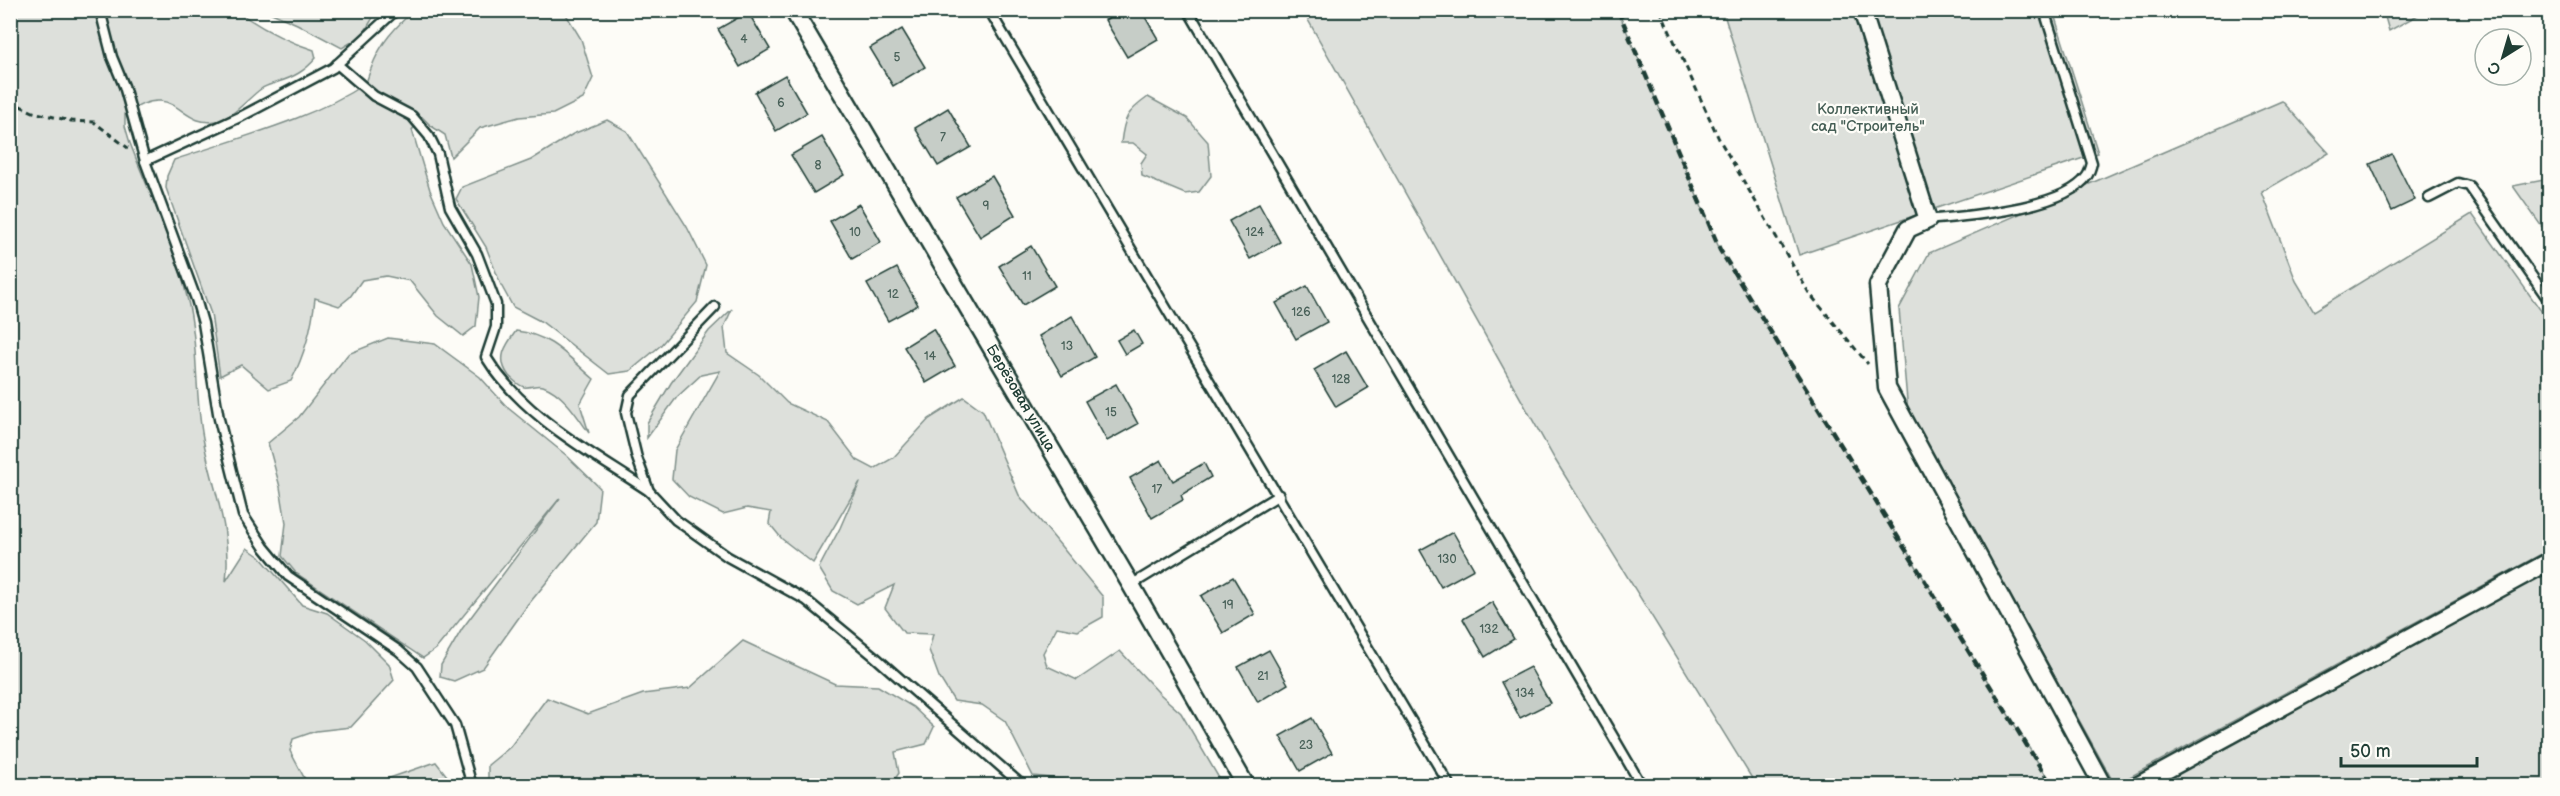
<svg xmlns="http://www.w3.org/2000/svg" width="2560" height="796" viewBox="0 0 2560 796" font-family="'Balsamiq Sans',sans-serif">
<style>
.green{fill:#dde0db;stroke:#7e8e88;stroke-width:1.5}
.building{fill:#c6cdc7;stroke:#1f3d34;stroke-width:1.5}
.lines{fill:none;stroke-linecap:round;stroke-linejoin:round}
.service-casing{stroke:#1f3d34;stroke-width:13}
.minor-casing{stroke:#1f3d34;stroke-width:21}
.path{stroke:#1f3d34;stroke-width:3;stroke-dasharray:6 4.5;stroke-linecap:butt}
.service{stroke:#fdfcf7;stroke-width:8}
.minor{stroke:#fdfcf7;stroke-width:16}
.rail{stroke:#1f3d34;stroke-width:4.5;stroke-dasharray:9 4.5;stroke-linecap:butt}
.labels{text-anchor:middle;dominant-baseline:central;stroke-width:4.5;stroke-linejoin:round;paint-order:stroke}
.number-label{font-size:12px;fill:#496159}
.park-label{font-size:15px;fill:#455e55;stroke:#fdfcf7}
.street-label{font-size:15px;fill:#1f3d34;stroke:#fdfcf7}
</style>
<rect width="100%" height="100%" fill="#fdfcf7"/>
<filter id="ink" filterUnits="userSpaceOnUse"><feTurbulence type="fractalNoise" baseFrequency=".0167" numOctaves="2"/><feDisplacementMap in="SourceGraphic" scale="12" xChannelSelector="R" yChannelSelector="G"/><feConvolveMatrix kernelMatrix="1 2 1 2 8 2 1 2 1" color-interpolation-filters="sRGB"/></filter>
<g filter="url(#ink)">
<g class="green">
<path d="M 2383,10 L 2425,10 L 2425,11 L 2389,31 Z"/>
<path d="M 10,11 L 237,11 C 262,29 285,41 314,50 L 316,58 C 305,71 294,77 278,82 C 273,84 266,85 261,89 C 248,98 233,118 217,121 C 178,129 178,78 125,114 L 125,126 L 130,143 C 149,194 175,244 187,297 C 199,344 194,391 203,438 C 212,488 232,528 226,581 L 247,548 L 260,557 L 302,605 L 327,613 L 365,640 L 389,664 L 394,680 L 351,727 L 316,731 L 293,739 L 290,751 L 308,785 L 11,785 Z"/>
<path d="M 267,11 L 377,11 L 362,36 L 342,48 L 297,24 Z"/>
<path d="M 413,11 L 564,11 L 581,39 L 593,78 L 583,99 L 553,114 L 519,117 L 480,128 L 451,157 L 445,135 L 431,126 L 422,117 L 412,130 L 430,190 L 444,222 L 472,264 L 479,297 L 476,326 L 463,336 L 438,316 L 410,281 L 386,276 L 362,280 L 350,297 L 339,306 L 315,298 C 312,329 305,354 291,381 L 269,389 L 241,365 L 220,376 L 211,314 L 166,188 L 167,176 L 174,160 C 237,138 311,120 366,83 C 377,48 387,35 413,11 Z"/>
<path d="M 1303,11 L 1618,11 L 1720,250 L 2052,785 L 1756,785 L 1554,458 Z"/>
<path d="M 1723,11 L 2053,11 L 2098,153 L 1799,255 Z"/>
<path d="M 1148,97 L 1187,118 L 1208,142 L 1211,176 L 1199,192 L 1185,194 L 1142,176 L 1141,163 L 1147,154 L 1133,143 L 1121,143 C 1124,117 1127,112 1148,97 Z"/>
<path d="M 2282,101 L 2329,153 L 2262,192 L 2296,281 L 2314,311 L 2472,214 L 2549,322 L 2549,550 L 2115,785 L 1908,412 L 1899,309 L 1929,253 Z"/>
<path d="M 607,120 L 627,131 L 687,227 L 706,265 L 697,302 L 660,346 L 630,371 L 609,374 L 542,322 L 513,307 L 501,285 L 486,247 L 456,199 L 462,187 L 531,160 L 573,134 Z"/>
<path d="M 2549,179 L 2550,179 L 2549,237 L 2513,186 Z"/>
<path d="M 732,309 L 724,327 L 727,353 L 759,375 L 787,403 L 828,422 L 857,460 L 874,469 L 893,458 L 929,419 L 964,397 L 983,411 L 1019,495 L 1103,597 L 1103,617 L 1078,631 L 1057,627 L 1043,653 L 1047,666 L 1077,680 L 1120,651 L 1160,694 L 1181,713 L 1223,785 L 1072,786 L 1069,780 L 1033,776 L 1005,721 L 982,705 L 954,701 L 939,677 L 929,650 L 933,634 L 904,633 L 885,608 L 894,585 L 857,604 L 833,591 L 819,568 L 840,528 L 860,482 L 813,563 L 782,539 L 769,523 L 771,512 L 747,508 L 723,514 L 689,497 L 672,479 L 675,450 L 720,371 L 701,375 L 677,397 L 647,438 L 647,423 L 671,383 L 709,331 Z"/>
<path d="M 516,331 C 552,335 568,357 594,379 L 580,404 L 589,433 C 577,416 563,393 543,386 C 537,384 530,388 524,387 C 520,386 512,379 509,376 C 496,359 505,346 516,331 Z"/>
<path d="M 388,338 L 435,344 L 480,377 L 508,408 L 566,455 L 600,488 L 596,522 L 527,606 L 483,668 L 454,681 L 440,677 L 441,665 L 462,629 L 560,498 L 436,649 L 423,658 L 296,573 L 282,556 L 286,523 L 280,487 L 268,443 L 299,417 L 348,354 Z"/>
<path d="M 2549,571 L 2549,785 L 2151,786 Z"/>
<path d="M 743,641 L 835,684 L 878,686 L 913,707 L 934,727 L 926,744 L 895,752 L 899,773 L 891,785 L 488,785 L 488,765 L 510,747 L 547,698 L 588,714 L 643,694 L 690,688 Z"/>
<path d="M 436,762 L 454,785 L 350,785 L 381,781 Z"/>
</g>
<g class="building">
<path d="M 1122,10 L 1141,10 L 1158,39 L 1127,57 L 1105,20 Z"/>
<path d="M 748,12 L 770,49 L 740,67 L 718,29 Z"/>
<path d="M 902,29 L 925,67 L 893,86 L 870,48 Z"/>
<path d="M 785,75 L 807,113 L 776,131 L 755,92 Z"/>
<path d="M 948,108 L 971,147 L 938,166 L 915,128 Z"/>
<path d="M 822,137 L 844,175 L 814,193 L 791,155 Z"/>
<path d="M 2392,154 L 2415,200 L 2392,211 L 2370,164 Z"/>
<path d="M 992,176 L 1015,215 L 980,237 L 956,197 Z"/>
<path d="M 859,204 L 881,242 L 852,259 L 830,221 Z"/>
<path d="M 1259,204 L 1280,242 L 1250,259 L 1229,221 Z"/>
<path d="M 1031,246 L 1055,286 L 1023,305 L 999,266 Z"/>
<path d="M 897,268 L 918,305 L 888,321 L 867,284 Z"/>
<path d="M 1307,286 L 1327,322 L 1296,339 L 1276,303 Z"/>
<path d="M 1072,316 L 1095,357 L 1062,376 L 1039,336 Z"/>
<path d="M 933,329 L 955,366 L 926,383 L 904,347 Z"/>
<path d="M 1134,330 L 1142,344 L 1125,354 L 1117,340 Z"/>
<path d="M 1346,351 L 1368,388 L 1336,407 L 1314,370 Z"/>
<path d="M 1116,384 L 1138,424 L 1107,441 L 1085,401 Z"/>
<path d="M 1161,460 L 1173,481 L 1204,463 L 1211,477 L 1181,495 L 1183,500 L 1152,518 L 1130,478 Z"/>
<path d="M 1453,532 L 1474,569 L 1441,587 L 1420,550 Z"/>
<path d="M 1233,577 L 1255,614 L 1223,633 L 1201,596 Z"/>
<path d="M 1492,602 L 1514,639 L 1485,657 L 1463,619 Z"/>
<path d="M 1269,650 L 1288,684 L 1258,702 L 1238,667 Z"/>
<path d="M 1530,667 L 1550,703 L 1520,718 L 1501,682 Z"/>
<path d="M 1312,718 L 1332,753 L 1300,771 L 1280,736 Z"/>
</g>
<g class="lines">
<defs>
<g id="service">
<path d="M 100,10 L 112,57 L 124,86 L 145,161 L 196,299 L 203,323 L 219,419 L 243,515 L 264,547 L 288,576 L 398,650 L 417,667 L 455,725 L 472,786"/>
<path d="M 989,10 L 1450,786"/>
<path d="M 1188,10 L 1642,786"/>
<path d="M 337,64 L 374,96 L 412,116 L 429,136 L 438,154 L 450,207 L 477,254 L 496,304 L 496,327 L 486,357 C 523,417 592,453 649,491"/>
<path d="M 145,161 L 242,116 L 333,68 L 396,10"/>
<path d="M 2429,198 L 2458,183 L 2469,186 L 2550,302"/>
<path d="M 1928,220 C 1965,216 2065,209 2087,176 C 2089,173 2091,167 2092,163 L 2044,10"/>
<path d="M 715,307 L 630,395 L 626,413 L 637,458 L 649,491 L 676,520 L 728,557 L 806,600 L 874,656 L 1023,786"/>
<path d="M 1131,585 L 1279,495"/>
</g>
<g id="minor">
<path id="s1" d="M 793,10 L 1131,585 L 1246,786"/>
<path d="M 1862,10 L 1928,220 L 1908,229 L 1878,285 L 1887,388 L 2103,786"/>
<path d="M 2137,786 L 2550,561"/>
</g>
</defs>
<use href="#service" class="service-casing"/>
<use href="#minor" class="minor-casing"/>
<g class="path">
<path d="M 1660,10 L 1719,139 L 1809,293 L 1868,364"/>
<path d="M 10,101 L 33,112 L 71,121 L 94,122 L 128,148"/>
</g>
<use href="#service" class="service"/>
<use href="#minor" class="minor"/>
<path class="rail" d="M 1618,10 L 1720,250 L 2052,786"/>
</g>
</g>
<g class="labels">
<g class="number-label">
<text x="744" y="39">4</text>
<text x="897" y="57">5</text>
<text x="781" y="103">6</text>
<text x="943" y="137">7</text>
<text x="818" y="165">8</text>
<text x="986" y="206">9</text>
<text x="855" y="232">10</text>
<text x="1255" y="232">124</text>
<text x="1027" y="276">11</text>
<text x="893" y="294">12</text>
<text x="1301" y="312">126</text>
<text x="1067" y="346">13</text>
<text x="930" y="356">14</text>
<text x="1341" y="379">128</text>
<text x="1111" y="412">15</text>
<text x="1157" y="489">17</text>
<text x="1447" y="559">130</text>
<text x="1228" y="605">19</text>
<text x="1489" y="629">132</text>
<text x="1263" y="676">21</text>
<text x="1525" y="693">134</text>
<text x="1306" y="745">23</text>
</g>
<g class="park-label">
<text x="1868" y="109">Коллективный<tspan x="1868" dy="17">сад "Строитель"</tspan></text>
</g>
<g class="street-label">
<text stroke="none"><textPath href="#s1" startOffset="450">Берёзовая улица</textPath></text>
</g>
</g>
<rect width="2560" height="796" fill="none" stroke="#fdfcf7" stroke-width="36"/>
<rect x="18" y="18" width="2524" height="760" fill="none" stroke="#1f3d34" stroke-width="2" filter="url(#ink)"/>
<g transform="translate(2503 57) rotate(217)"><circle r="28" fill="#fdfcf7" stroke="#a4b0a9" stroke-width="1.5"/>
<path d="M0-4.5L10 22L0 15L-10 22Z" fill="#1f3d34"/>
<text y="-9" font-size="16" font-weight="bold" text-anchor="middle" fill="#1f3d34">С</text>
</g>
<path d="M2341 757v9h136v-9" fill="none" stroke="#1f3d34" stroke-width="3"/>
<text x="2350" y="757" font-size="18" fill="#1f3d34" stroke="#fdfcf7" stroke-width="4.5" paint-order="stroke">50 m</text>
</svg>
